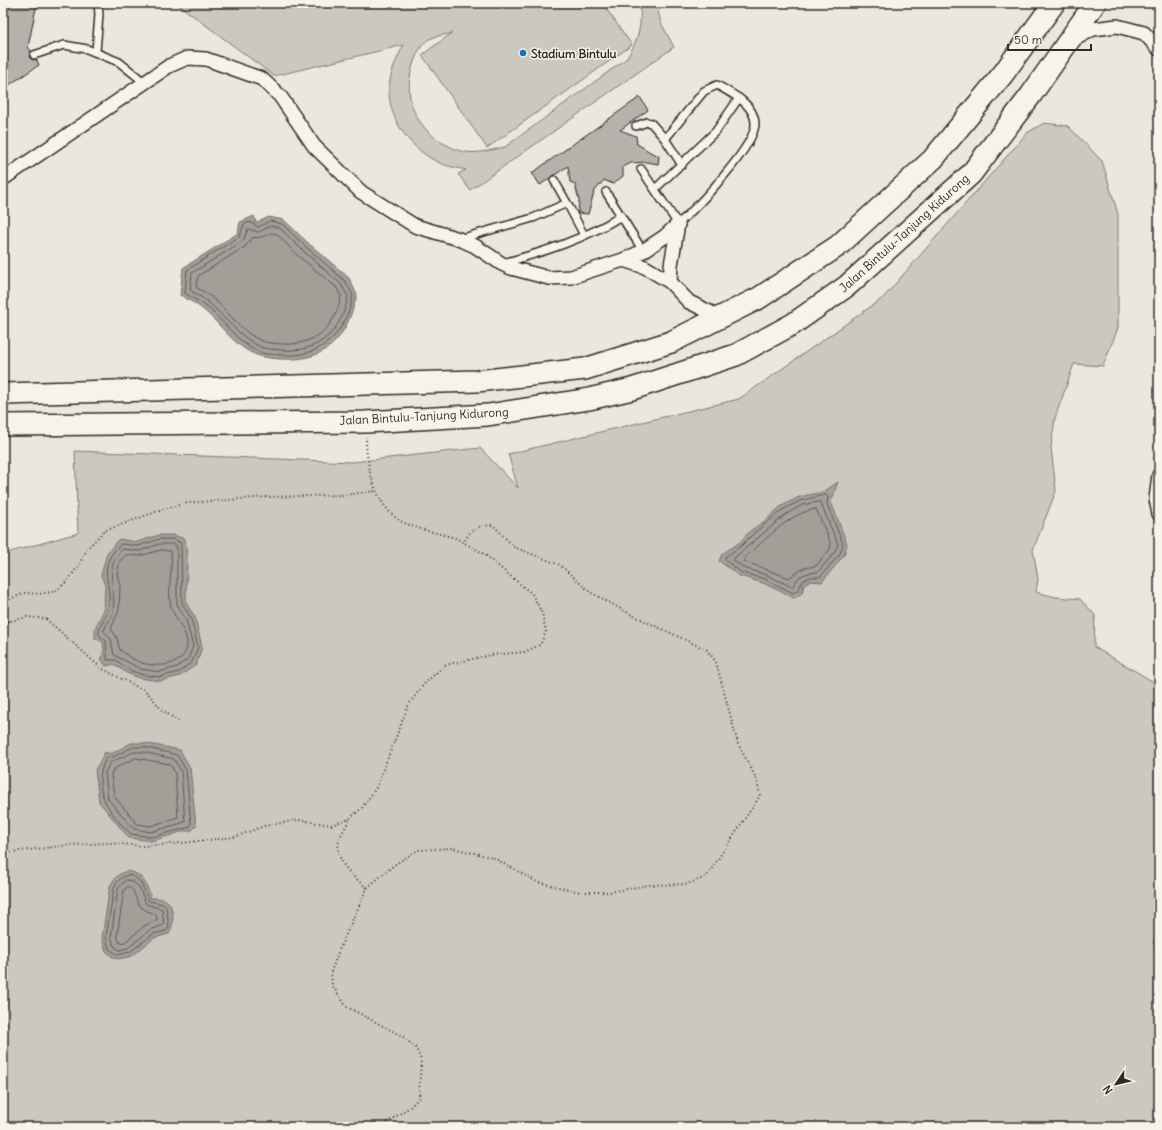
<svg xmlns="http://www.w3.org/2000/svg" width="1162" height="1130" viewBox="0 0 1162 1130" font-family="Delius,sans-serif">
<style>
.green{fill:#cbc8bf;stroke:#7b7a75}
.water{fill:#a29f98;stroke:#72716c}
.lines{fill:none;stroke-linecap:round;stroke-linejoin:round}
.shore{stroke:#5b5957;stroke-width:1}
.building{fill:#b5b2ab;stroke:#2b2b2b}
.lane-casing{stroke:#2b2b2b;stroke-width:10}
.street-casing{stroke:#2b2b2b;stroke-width:16}
.primary-casing{stroke:#2b2b2b;stroke-width:24}
.path{stroke:#2b2b2b;stroke-width:2;stroke-dasharray:1 3;stroke-linecap:butt}
.lane{stroke:#f7f3e8;stroke-width:7}
.street{stroke:#f7f3e8;stroke-width:13}
.primary{stroke:#f7f3e8;stroke-width:21}
.poi-dot{fill:#1f6fb2;stroke:#f7f3e8;stroke-width:1.5}
.labels{text-anchor:middle;dominant-baseline:central;stroke-width:3;stroke-linejoin:round;paint-order:stroke}
.poi-label{font-size:12px;font-weight:bold;fill:#2b2b2b;stroke:#f7f3e8;text-anchor:start}
.street-label{font-size:12px;fill:#2b2b2b;stroke:#f7f3e8}
</style>
<rect width="100%" height="100%" fill="#ebe7dd"/>
<filter id="ink" filterUnits="userSpaceOnUse"><feTurbulence type="fractalNoise" baseFrequency=".025" numOctaves="2"/><feDisplacementMap in="SourceGraphic" scale="8" xChannelSelector="R" yChannelSelector="G"/><feConvolveMatrix kernelMatrix="1 2 1 2 8 2 1 2 1" color-interpolation-filters="sRGB"/></filter>
<g filter="url(#ink)">
<g class="green">
<path d="M 176,3 L 602,3 L 632,45 L 487,148 L 422,55 L 452,33 C 445,35 435,36 429,39 C 422,43 416,55 414,62 C 402,94 413,125 443,143 C 449,146 458,151 465,152 C 478,154 492,150 505,147 L 626,59 C 638,41 643,24 639,3 L 656,3 L 661,23 L 674,47 L 470,190 L 458,174 L 466,170 C 458,168 450,167 442,164 C 412,151 388,121 389,88 C 390,73 397,57 404,45 L 274,76 Z"/>
<path d="M 1044,123 L 1068,126 L 1102,161 L 1118,214 L 1118,328 L 1103,366 L 1074,364 L 1055,418 L 1051,447 L 1056,491 L 1033,550 L 1038,579 L 1036,592 L 1056,597 L 1080,599 L 1095,615 L 1094,647 L 1159,685 L 1159,919 L 1153,944 L 1159,947 L 1159,1127 L 3,1127 L 3,554 L 78,533 L 75,451 L 353,462 L 480,448 L 518,488 L 508,454 L 739,399 L 883,298 L 1027,133 Z"/>
</g>
<g class="water">
<path d="M 254,216 L 256,223 L 269,217 L 284,220 L 307,242 L 349,278 L 357,295 C 346,338 328,362 280,359 C 267,358 257,357 245,349 C 229,339 217,320 201,308 C 195,303 187,299 180,295 L 183,268 L 238,233 L 240,222 Z"/>
<path d="M 838,482 L 831,502 L 847,544 L 844,555 L 822,582 L 810,581 L 804,584 L 802,593 L 794,598 L 763,583 L 740,576 L 719,561 L 722,554 L 739,543 L 750,531 L 766,520 L 780,507 L 799,497 L 823,492 Z"/>
<path d="M 159,535 L 173,535 L 185,539 L 187,558 L 186,603 L 195,617 L 202,647 L 196,665 L 180,676 L 160,681 L 139,678 L 127,673 L 114,664 L 106,666 L 101,659 L 104,651 L 103,642 L 95,638 L 95,628 L 104,610 L 105,586 L 101,575 L 107,553 L 119,539 L 137,542 Z"/>
<path d="M 131,743 L 144,743 L 180,750 L 190,768 L 196,826 L 191,831 L 184,831 L 152,841 L 129,838 L 99,802 L 95,770 L 105,752 L 111,754 Z"/>
<path d="M 129,871 C 144,875 147,885 151,898 C 156,898 163,898 167,901 C 175,908 174,926 169,934 L 154,938 L 132,956 L 118,959 L 111,956 L 106,951 L 102,938 L 110,886 C 114,878 120,872 129,871 Z"/>
</g>
<g class="lines">
<g class="shore">
<path d="M 270,221 L 282,224 L 304,245 L 345,281 L 353,295 C 346,333 322,358 282,355 C 275,354 267,355 261,353 C 237,344 223,318 203,304 C 197,300 190,297 185,293 L 187,270 L 240,236 L 244,224 L 250,222 L 258,227 Z"/>
<path d="M 271,226 L 280,228 L 301,249 L 341,284 L 348,296 C 342,331 319,353 282,350 C 276,349 267,350 261,347 C 240,338 225,317 208,302 C 202,297 195,294 190,290 L 192,273 L 243,241 L 248,229 L 258,232 Z"/>
<path d="M 272,233 L 277,234 L 296,254 L 336,287 L 341,296 C 335,329 314,346 281,344 C 271,343 263,343 254,337 C 238,327 226,309 211,297 C 207,293 201,291 196,287 L 198,276 L 246,246 L 252,238 L 261,237 Z"/>
<path d="M 826,495 L 828,497 L 827,504 L 843,544 L 840,554 L 820,577 L 810,577 L 803,581 L 798,590 L 793,593 L 765,579 L 742,573 L 725,560 L 725,557 L 741,546 L 753,534 L 782,510 L 800,501 Z"/>
<path d="M 820,502 L 838,544 L 835,552 L 818,572 L 809,573 L 800,576 L 792,587 L 767,575 L 744,568 L 734,561 L 734,558 L 785,515 L 802,505 Z"/>
<path d="M 816,509 L 831,544 L 830,549 L 816,566 L 804,568 L 789,578 L 744,561 L 744,558 C 767,540 786,514 816,509 Z"/>
<path d="M 160,539 L 173,539 L 181,543 L 182,603 L 191,618 L 198,647 L 192,662 L 179,672 L 159,677 L 140,674 L 129,670 L 116,660 L 107,660 L 106,641 L 99,635 C 98,625 106,619 108,610 C 114,581 94,569 121,544 L 138,546 Z"/>
<path d="M 160,544 L 172,544 L 177,546 L 177,604 L 186,620 L 193,646 L 188,659 L 177,667 L 159,672 L 141,669 L 114,655 L 111,639 L 104,631 C 106,624 112,618 113,611 C 117,587 102,568 123,549 L 139,551 Z"/>
<path d="M 161,550 L 171,551 C 173,568 167,591 171,607 C 175,620 188,631 187,646 C 185,669 149,668 135,660 C 129,658 125,653 120,650 L 116,636 L 111,629 L 119,610 L 120,585 L 117,574 L 120,561 L 126,555 L 139,556 Z"/>
<path d="M 133,747 L 144,747 L 177,755 L 186,770 L 191,824 L 190,827 L 152,837 L 131,834 C 109,813 90,789 106,758 L 113,757 Z"/>
<path d="M 134,752 L 143,752 L 174,759 L 181,771 L 185,822 L 151,832 L 134,829 L 108,799 L 105,772 L 110,763 Z"/>
<path d="M 136,758 L 170,764 L 175,773 L 178,817 L 151,826 L 137,824 L 114,796 L 111,774 L 114,769 Z"/>
<path d="M 129,875 C 143,878 143,890 149,901 L 163,904 L 166,907 L 169,927 L 166,931 L 153,934 L 130,952 L 118,955 L 109,949 L 106,937 L 114,887 C 117,881 122,876 129,875 Z"/>
<path d="M 126,880 L 132,881 L 139,887 L 146,904 L 162,909 L 164,925 L 150,930 L 128,948 L 119,950 L 114,946 L 111,937 L 118,889 Z"/>
<path d="M 128,887 C 141,892 128,907 156,914 L 157,920 L 146,925 L 125,942 L 120,943 L 117,936 L 124,890 Z"/>
</g>
</g>
<g class="building">
<path d="M 3,3 L 37,3 L 28,47 L 31,51 L 29,57 L 33,60 L 36,59 L 39,65 L 3,89 Z"/>
<path d="M 640,97 L 648,110 L 620,130 L 636,136 L 637,144 L 652,153 L 659,156 L 658,164 L 647,162 L 631,163 L 623,167 L 623,176 L 613,184 L 604,180 L 594,192 L 588,214 L 578,213 L 579,200 L 575,184 L 570,182 L 568,166 L 540,185 L 532,173 Z"/>
</g>
<g class="lines">
<defs>
<g id="lane">
<path d="M 96,51 L 99,15 L 98,3"/>
<path d="M 34,55 L 64,45 L 87,49 L 119,62 L 144,82"/>
<path d="M 636,126 L 647,122 L 651,123 L 665,139"/>
<path d="M 641,169 L 678,224 C 695,209 758,144 755,122 C 753,103 732,94 717,85 L 704,91 L 665,139 L 682,165"/>
<path d="M 554,180 L 567,203"/>
<path d="M 655,189 L 716,131 L 739,98"/>
<path d="M 606,192 L 643,251"/>
<path d="M 459,239 L 533,218 L 567,203 L 584,235"/>
<path d="M 503,263 C 544,252 585,239 621,216"/>
</g>
<g id="street">
<path d="M 1073,40 L 1093,29 L 1117,26 L 1144,33 L 1159,49"/>
<path d="M 3,179 L 169,66 L 187,58 L 206,59 L 262,79 L 280,96 L 314,146 L 361,192 L 415,226 L 459,239 L 475,246 L 502,264 L 511,268 L 549,278 L 571,277 L 623,260 L 643,251 L 664,237 L 678,224"/>
<path d="M 623,260 L 645,267 L 670,282 L 689,302 L 720,317"/>
<path d="M 670,282 L 671,265 L 678,224"/>
<path d="M 1159,475 L 1156,499 L 1159,514"/>
</g>
<g id="primary">
<path d="M 3,394 L 477,381 L 585,369 L 671,342 L 759,298 L 838,246 L 933,159 L 1003,74 L 1054,3"/>
<path d="M 3,425 L 365,422 L 488,415 L 589,399 L 632,389 L 736,355 L 793,324 L 847,286 L 971,174 L 1031,95 L 1095,3"/>
</g>
</defs>
<use href="#lane" class="lane-casing"/>
<use href="#street" class="street-casing"/>
<use href="#primary" class="primary-casing"/>
<g class="path">
<path d="M 3,612 L 5,601 L 25,593 L 39,594 L 56,591 L 66,582 L 78,567 L 87,549 L 104,531 L 164,509 L 186,503 L 268,497 L 344,495 L 376,491"/>
<path d="M 3,623 L 27,617 L 46,619 L 101,668 L 147,692 L 162,710 L 181,723"/>
<path d="M 349,820 C 346,827 341,834 339,841 C 334,861 353,877 367,888"/>
<path d="M 3,853 L 70,845 L 110,843 L 143,846 L 172,844 L 235,837 L 264,826 L 299,820 L 331,825 L 349,819 L 362,808 L 376,788 L 409,704 L 425,683 L 445,665 L 491,655 L 524,652 L 540,645 L 546,632 L 542,613 L 532,594 L 484,554 L 456,538 C 441,534 411,528 399,520 C 374,503 366,465 366,437"/>
<path d="M 380,1127 L 410,1107 L 419,1098 L 421,1060 L 416,1048 L 402,1036 L 347,1007 L 332,985 L 331,972 L 339,950 L 367,888 L 394,865 L 418,850 L 453,848 L 494,858 L 537,882 L 580,892 L 610,892 L 649,885 L 687,884 L 706,877 L 760,796 L 757,780 L 738,744 L 716,662 L 707,650 L 632,615 L 590,592 L 560,565 L 514,547 L 493,525 C 478,526 471,528 464,542"/>
</g>
<use href="#lane" class="lane"/>
<use href="#street" class="street"/>
<use href="#primary" class="primary"/>
</g>
</g>
<circle class="poi-dot" cx="523" cy="53" r="4"/>
<g class="labels">
<g class="poi-label">
<text x="531" y="53">Stadium Bintulu</text>
</g>
<g class="street-label">
<text transform="translate(904 233) rotate(-42)">Jalan Bintulu-Tanjung Kidurong</text>
<text transform="translate(424 416) rotate(-3)">Jalan Bintulu-Tanjung Kidurong</text>
</g>
</g>
<rect width="1162" height="1130" fill="none" stroke="#f7f3e8" stroke-width="16"/>
<rect x="8" y="8" width="1146" height="1114" fill="none" stroke="#2b2b2b" stroke-width="1.5" filter="url(#ink)"/>
<g transform="translate(1116 1084) rotate(235)" stroke="#f7f3e8" stroke-width="3" paint-order="stroke">
<path d="M0-3L7 15L0 10L-7 15Z" fill="#2b2b2b"/>
<text y="-6" font-size="11" font-weight="bold" text-anchor="middle" fill="#2b2b2b">N</text>
</g>
<path d="M1008 44v6h83v-6" fill="none" stroke="#2b2b2b" stroke-width="2"/>
<text x="1014" y="44" font-size="12" fill="#2b2b2b" stroke="#f7f3e8" stroke-width="3" paint-order="stroke">50 m</text>
</svg>
